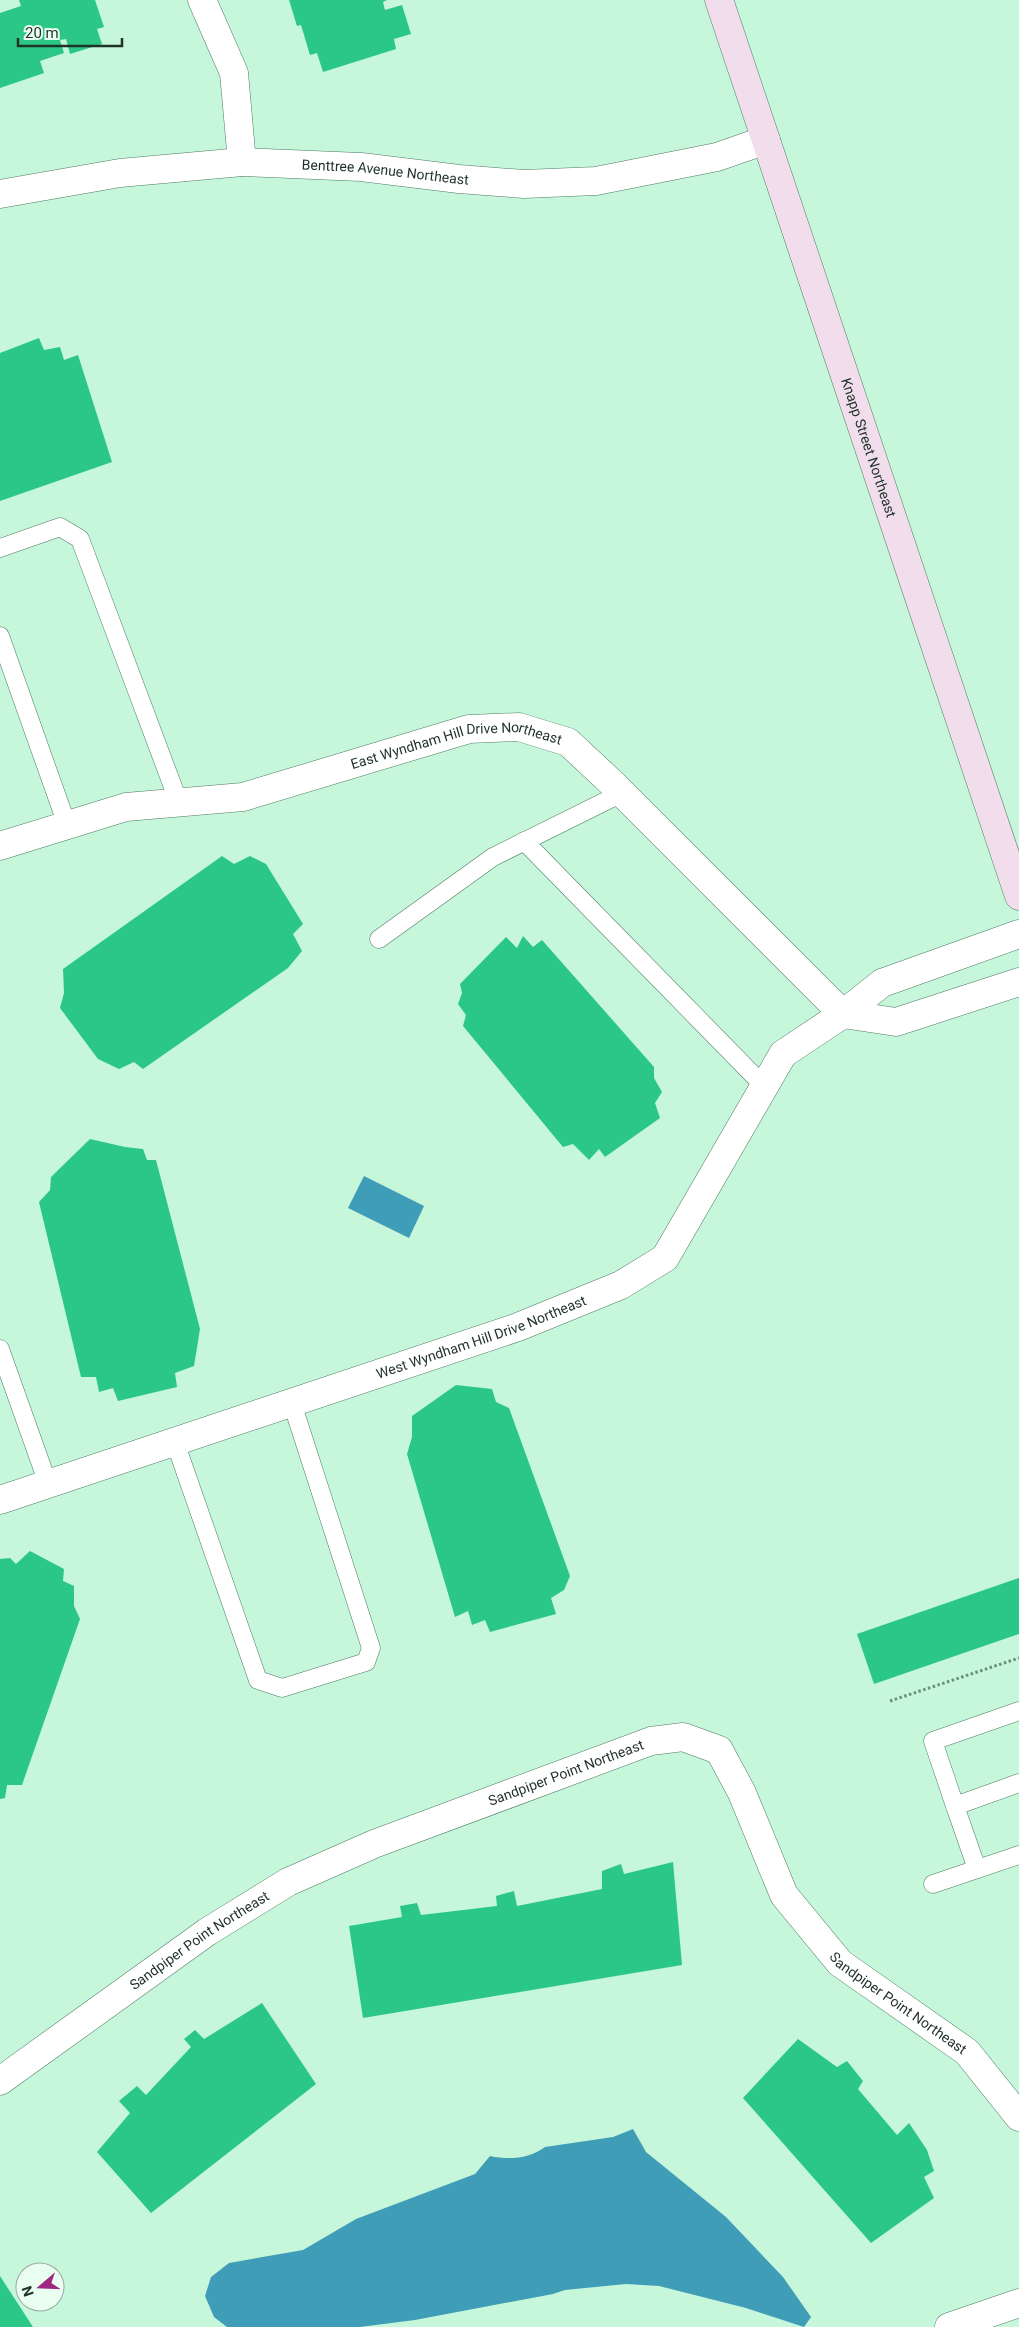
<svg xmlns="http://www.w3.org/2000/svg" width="1019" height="2327" viewBox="0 0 1019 2327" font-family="Roboto,sans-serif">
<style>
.water{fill:#409db7}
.building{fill:#2bc786}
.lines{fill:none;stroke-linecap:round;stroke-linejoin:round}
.lane-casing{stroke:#4d7a62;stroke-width:19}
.street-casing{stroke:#4d7a62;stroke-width:29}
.secondary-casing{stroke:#4d7a62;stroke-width:29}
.path{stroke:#6c8d7b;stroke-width:3;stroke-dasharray:2.5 2.5;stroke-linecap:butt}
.lane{stroke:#fff;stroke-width:18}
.street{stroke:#fff;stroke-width:28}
.secondary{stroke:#f1ddeb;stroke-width:28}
.labels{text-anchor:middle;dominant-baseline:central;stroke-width:5;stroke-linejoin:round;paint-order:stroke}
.street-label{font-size:14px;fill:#1f3228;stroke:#e9fdf1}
</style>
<rect width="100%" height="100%" fill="#c6f7db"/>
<g class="water">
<path d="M 364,1176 L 424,1206 L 409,1238 L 348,1208 Z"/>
<path d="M 633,2129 L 646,2152 L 726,2217 L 783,2277 L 811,2317 L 804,2327 L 746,2308 L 659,2286 L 626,2284 L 565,2290 L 553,2294 L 415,2320 L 360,2327 L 227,2327 L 214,2317 L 205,2296 L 211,2277 L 229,2263 L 303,2250 L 356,2219 L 475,2174 L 490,2156 C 509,2160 529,2159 545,2147 L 613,2137 Z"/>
</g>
<g class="building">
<path d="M 19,0 L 95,0 L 104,27 L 97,29 L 102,44 L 70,54 L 66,39 L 60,40 L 64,53 L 40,61 L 44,73 L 0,88 L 0,13 L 21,6 Z"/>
<path d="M 289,0 L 387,0 L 383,2 L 385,10 L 402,5 L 411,34 L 394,39 L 396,49 L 323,72 L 317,53 L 310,55 L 301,25 L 297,26 Z"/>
<path d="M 39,338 L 44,350 L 60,347 L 64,360 L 78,355 L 112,462 L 0,501 L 0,353 Z"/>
<path d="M 222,856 L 234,864 L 250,856 L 266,864 L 303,924 L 293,934 L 302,951 L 288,968 L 143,1069 L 134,1062 L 119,1069 L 98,1059 L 60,1008 L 64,993 L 63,969 Z"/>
<path d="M 523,936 L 533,947 L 542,940 L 654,1067 L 654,1078 L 662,1092 L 655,1103 L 660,1118 L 605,1157 L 599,1149 L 589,1160 L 573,1144 L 563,1147 L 463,1026 L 466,1015 L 458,1004 L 462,993 L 460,984 L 506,937 L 517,948 Z"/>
<path d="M 90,1139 L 125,1147 L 143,1149 L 147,1160 L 156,1160 L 200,1329 L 194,1366 L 175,1373 L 177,1387 L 118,1401 L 113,1388 L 99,1392 L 96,1377 L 81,1377 L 39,1202 L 50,1190 L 51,1177 Z"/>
<path d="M 456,1385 L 492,1389 L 496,1402 L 509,1408 L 570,1576 L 564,1590 L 551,1598 L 556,1614 L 490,1632 L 485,1620 L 472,1625 L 468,1611 L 455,1617 L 407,1454 L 412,1437 L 412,1416 Z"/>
<path d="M 30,1551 L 64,1569 L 63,1581 L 74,1586 L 74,1606 L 80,1619 L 22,1785 L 7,1785 L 5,1798 L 0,1799 L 0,1559 L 10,1558 L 16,1564 Z"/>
<path d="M 1019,1578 L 1019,1634 L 874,1684 L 857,1634 Z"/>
<path d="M 673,1862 L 682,1965 L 363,2018 L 349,1926 L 402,1917 L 400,1906 L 417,1903 L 421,1915 L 497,1906 L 496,1896 L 514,1891 L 517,1906 L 602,1889 L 602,1871 L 621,1864 L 624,1874 Z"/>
<path d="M 262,2003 L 316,2084 L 151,2213 L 97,2152 L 130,2113 L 119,2101 L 137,2086 L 146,2095 L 191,2047 L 184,2039 L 195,2030 L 204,2039 Z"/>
<path d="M 798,2039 L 837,2067 L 847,2061 L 863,2081 L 858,2089 L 897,2135 L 909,2123 L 927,2150 L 934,2171 L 924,2177 L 934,2198 L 871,2243 L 743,2098 Z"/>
<path d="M 0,2276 L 33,2327 L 0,2327 Z"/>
</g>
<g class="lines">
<defs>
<g id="lane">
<path d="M 0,548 L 60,527 L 80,539 L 179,803"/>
<path d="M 0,636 L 67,825"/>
<path d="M 524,841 L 764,1086"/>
<path d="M 379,939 L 493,857 L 622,793"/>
<path d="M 0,1349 L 48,1484"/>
<path d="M 175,1442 L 258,1680 L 282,1688 L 366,1662 L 371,1648 L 292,1403"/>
<path d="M 1019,1711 L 933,1741 L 955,1806 L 1019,1783"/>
<path d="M 955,1806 L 977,1869"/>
<path d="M 933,1884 L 1019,1855"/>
</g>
<g id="street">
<path d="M 202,0 L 234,73 L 242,162"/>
<path id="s1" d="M 0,194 L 120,173 L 242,162 L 361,167 L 459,179 L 524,184 L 596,181 L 717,157 L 766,140"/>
<path id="s2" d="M 0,846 L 126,807 L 243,797 L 469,729 L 519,727 L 568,742 L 614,785 L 843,1014"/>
<path d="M 843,1014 L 896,1022 L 1019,982"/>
<path id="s3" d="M 0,1500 L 518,1327 L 621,1285 L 665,1258 L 783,1054 L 843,1014 L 882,983 L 1019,934"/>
<path id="s4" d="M 0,2081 L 207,1932 L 288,1882 L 374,1844 L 651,1741 L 683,1737 L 719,1750 L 742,1793 L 784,1895 L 840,1963 L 967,2052 L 1019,2117"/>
<path d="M 949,2327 L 1019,2303"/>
</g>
<g id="secondary">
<path id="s5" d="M 719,0 L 1019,896"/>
</g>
</defs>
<use href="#lane" class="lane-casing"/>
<use href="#street" class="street-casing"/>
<use href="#secondary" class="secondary-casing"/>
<path class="path" d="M 890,1701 L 1019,1658"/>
<use href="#lane" class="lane"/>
<use href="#street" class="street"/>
<use href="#secondary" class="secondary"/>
</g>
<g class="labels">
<g class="street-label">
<text stroke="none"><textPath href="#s1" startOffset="388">Benttree Avenue Northeast</textPath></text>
<text stroke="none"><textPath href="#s5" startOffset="472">Knapp Street Northeast</textPath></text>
<text stroke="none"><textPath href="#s2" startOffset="471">East Wyndham Hill Drive Northeast</textPath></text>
<text stroke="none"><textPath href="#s3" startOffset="508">West Wyndham Hill Drive Northeast</textPath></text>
<text stroke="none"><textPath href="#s4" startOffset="649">Sandpiper Point Northeast</textPath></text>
<text stroke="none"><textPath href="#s4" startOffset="244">Sandpiper Point Northeast</textPath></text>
<text stroke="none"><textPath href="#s4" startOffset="1128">Sandpiper Point Northeast</textPath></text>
</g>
</g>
<g transform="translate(40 2287) rotate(251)"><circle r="24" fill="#e9fdf1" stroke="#98aca1"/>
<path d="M0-4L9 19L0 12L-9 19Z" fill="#9f2982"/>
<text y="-8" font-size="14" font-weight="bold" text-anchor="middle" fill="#1f3228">N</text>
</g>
<path d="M18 38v8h104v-8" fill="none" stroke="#1f3228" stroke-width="2.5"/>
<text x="25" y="38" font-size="15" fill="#1f3228" stroke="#e9fdf1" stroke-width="4" paint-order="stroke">20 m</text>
</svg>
